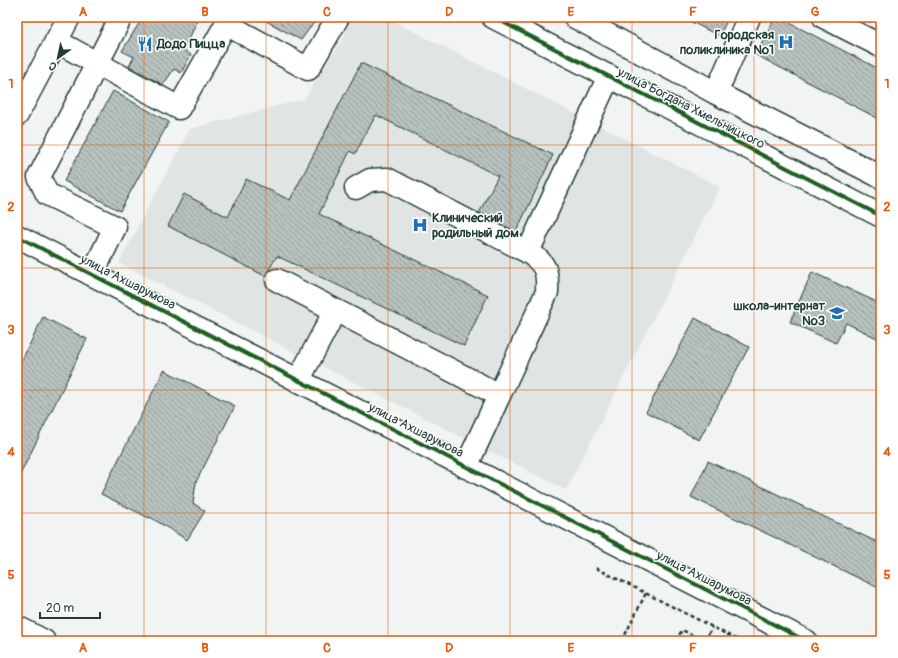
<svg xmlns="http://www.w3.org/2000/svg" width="898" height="658" viewBox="0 0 898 658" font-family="Pangolin,sans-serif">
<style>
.built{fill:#e0e4e3}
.building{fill:url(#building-back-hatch);stroke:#1f3d34}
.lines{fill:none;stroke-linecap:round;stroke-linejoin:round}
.minor-casing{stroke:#1f3d34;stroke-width:25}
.major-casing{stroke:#1f3d34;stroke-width:25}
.path{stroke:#1f3d34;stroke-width:2.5;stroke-dasharray:4 3;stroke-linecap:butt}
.minor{stroke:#fff;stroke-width:22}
.major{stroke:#fff;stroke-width:22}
.cycleway-casing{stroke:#fff;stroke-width:6}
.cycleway{stroke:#1b5e20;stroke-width:4}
.grid{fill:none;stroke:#e8590c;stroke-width:1;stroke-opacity:0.55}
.labels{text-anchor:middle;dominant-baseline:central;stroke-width:3;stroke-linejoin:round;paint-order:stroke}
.poi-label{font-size:13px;font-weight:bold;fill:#1f3d34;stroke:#fff;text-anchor:end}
.street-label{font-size:13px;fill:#1f3d34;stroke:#fff}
.neatline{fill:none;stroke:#e8590c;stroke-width:1.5}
.grid-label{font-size:13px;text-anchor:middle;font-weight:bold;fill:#e8590c}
</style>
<defs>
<pattern id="building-back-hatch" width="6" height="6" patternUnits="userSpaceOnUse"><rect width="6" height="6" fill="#b7c1bd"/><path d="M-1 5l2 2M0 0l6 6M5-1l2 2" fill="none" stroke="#949e9a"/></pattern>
</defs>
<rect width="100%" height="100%" fill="#f2f3f3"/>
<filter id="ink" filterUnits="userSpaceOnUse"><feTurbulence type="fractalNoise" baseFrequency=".025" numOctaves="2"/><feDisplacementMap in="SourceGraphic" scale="8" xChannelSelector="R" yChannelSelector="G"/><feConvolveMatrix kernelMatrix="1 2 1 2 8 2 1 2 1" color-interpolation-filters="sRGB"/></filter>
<g filter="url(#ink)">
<path class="built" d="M 353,17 L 385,17 L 720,187 L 566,490 L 119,263 L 190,129 L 304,99 L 342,40 Z"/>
<g class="building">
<path d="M 143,17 L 199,17 L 184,50 L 191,55 L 181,73 L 174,69 L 163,85 L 129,66 L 134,57 L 122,51 Z"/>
<path d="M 259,17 L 318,17 L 301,40 Z"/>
<path d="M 682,17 L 729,17 L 719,36 Z"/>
<path d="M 775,17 L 778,17 L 881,70 L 881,120 L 756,55 Z"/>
<path d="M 361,63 L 553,155 L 516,232 L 479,213 L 498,176 L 376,115 L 355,154 L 350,151 L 319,214 L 488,295 L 464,346 L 277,256 L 265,276 L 168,226 L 184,194 L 228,217 L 246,179 L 290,200 Z"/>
<path d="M 113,91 L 169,122 L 120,211 L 64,181 Z"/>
<path d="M 812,272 L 881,304 L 881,340 L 846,323 L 836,343 L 790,322 Z"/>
<path d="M 43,317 L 87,339 L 17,481 L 17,370 Z"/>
<path d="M 695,318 L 749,347 L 699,440 L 646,412 Z"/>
<path d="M 164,370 L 235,406 L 196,482 L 193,503 L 205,511 L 187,540 L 150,517 L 149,518 L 101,494 Z"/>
<path d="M 708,461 L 881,544 L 881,589 L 691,497 Z"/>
</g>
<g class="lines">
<defs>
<g id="minor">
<path d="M 493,17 L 881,216"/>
<path d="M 575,17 L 716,93 L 881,177"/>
<path d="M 824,17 L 881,46"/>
<path d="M 56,41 L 179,108 L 226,24 L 308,69 L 338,17"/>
<path d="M 716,93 L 749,17"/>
<path d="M 356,188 L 370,180 L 387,179 L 528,252 C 546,263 548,272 547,292 L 466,467"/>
<path d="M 17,236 L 806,641"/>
<path d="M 528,252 L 609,76"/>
<path d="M 92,275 L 115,227 L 47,194 L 39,177 L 121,17"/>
<path d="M 277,280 L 499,395"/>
<path d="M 298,381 L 335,311"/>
<path d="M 17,627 L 44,641"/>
</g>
<path id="major" d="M 17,115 L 69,17"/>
</defs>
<use href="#minor" class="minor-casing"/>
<use href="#major" class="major-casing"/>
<g class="path">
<path d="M 596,568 L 740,641"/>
<path d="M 622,641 L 646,593"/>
<path d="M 676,641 L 682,630 L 704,641"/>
<path d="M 705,641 L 712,627"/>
</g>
<use href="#minor" class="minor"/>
<use href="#major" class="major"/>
<defs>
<g id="cycleway">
<path d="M 493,17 L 881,216"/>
<path d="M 17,236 L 806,641"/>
</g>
</defs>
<use href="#cycleway" class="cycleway-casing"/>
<use href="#cycleway" class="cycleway"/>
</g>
</g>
<path class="grid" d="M 144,17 L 144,641M 266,17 L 266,641M 388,17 L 388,641M 510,17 L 510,641M 632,17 L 632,641M 754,17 L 754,641M 17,145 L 881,145M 17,268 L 881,268M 17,390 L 881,390M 17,513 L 881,513"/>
<defs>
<symbol id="hospital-bare" viewBox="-9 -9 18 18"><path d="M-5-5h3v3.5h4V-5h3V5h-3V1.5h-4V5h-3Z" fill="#1f6fb2" stroke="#fff" stroke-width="2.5" paint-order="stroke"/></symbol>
<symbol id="restaurant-bare" viewBox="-9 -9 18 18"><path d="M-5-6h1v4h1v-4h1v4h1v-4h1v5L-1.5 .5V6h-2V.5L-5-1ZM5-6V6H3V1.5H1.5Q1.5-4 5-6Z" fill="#1f6fb2" stroke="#fff" stroke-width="2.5" paint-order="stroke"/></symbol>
<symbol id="school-bare" viewBox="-9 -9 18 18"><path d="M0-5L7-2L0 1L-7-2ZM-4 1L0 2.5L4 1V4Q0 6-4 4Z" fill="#1f6fb2" stroke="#fff" stroke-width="2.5" paint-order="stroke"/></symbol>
</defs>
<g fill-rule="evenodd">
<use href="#hospital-bare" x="775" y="31" width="22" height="22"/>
<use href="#restaurant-bare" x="134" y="33" width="22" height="22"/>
<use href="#hospital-bare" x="409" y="214" width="22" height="22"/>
<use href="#school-bare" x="826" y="302" width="22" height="22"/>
</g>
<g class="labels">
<g class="poi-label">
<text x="774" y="35">Городская<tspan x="774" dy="15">поликлиника №1</tspan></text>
<text x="157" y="44" text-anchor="start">Додо Пицца</text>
<text x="432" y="218" text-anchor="start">Клинический<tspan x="432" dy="15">родильный дом</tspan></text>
<text x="825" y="306">школа-интернат<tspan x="825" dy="15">№3</tspan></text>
</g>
<g class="street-label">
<text transform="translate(691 108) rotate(27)">улица Богдана Хмельницкого</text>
<text transform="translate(128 282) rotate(27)">улица Ахшарумова</text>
<text transform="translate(416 430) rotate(27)">улица Ахшарумова</text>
<text transform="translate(704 578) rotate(27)">улица Ахшарумова</text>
</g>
</g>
<rect width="898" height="658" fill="none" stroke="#fff" stroke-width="44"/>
<g transform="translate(58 58) rotate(213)" stroke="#ffffff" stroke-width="3" paint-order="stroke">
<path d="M0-3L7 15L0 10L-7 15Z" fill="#1f3d34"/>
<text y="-6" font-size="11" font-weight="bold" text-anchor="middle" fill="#1f3d34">С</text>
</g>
<path d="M40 612v6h60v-6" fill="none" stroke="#1f3d34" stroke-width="2"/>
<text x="46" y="612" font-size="12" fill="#1f3d34" stroke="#ffffff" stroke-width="3" paint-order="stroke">20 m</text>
<rect x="22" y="22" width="854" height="614" class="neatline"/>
<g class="grid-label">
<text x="83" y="16">A</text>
<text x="205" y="16">B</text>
<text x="327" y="16">C</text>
<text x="449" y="16">D</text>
<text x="571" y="16">E</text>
<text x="693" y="16">F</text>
<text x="815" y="16">G</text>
<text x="11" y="88">1</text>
<text x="887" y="88">1</text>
<text x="11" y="211">2</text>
<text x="887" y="211">2</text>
<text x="11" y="334">3</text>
<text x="887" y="334">3</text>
<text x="11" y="456">4</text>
<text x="887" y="456">4</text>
<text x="11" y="579">5</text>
<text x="887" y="579">5</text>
<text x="83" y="652">A</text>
<text x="205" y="652">B</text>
<text x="327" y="652">C</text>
<text x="449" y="652">D</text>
<text x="571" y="652">E</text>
<text x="693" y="652">F</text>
<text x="815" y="652">G</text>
</g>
</svg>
